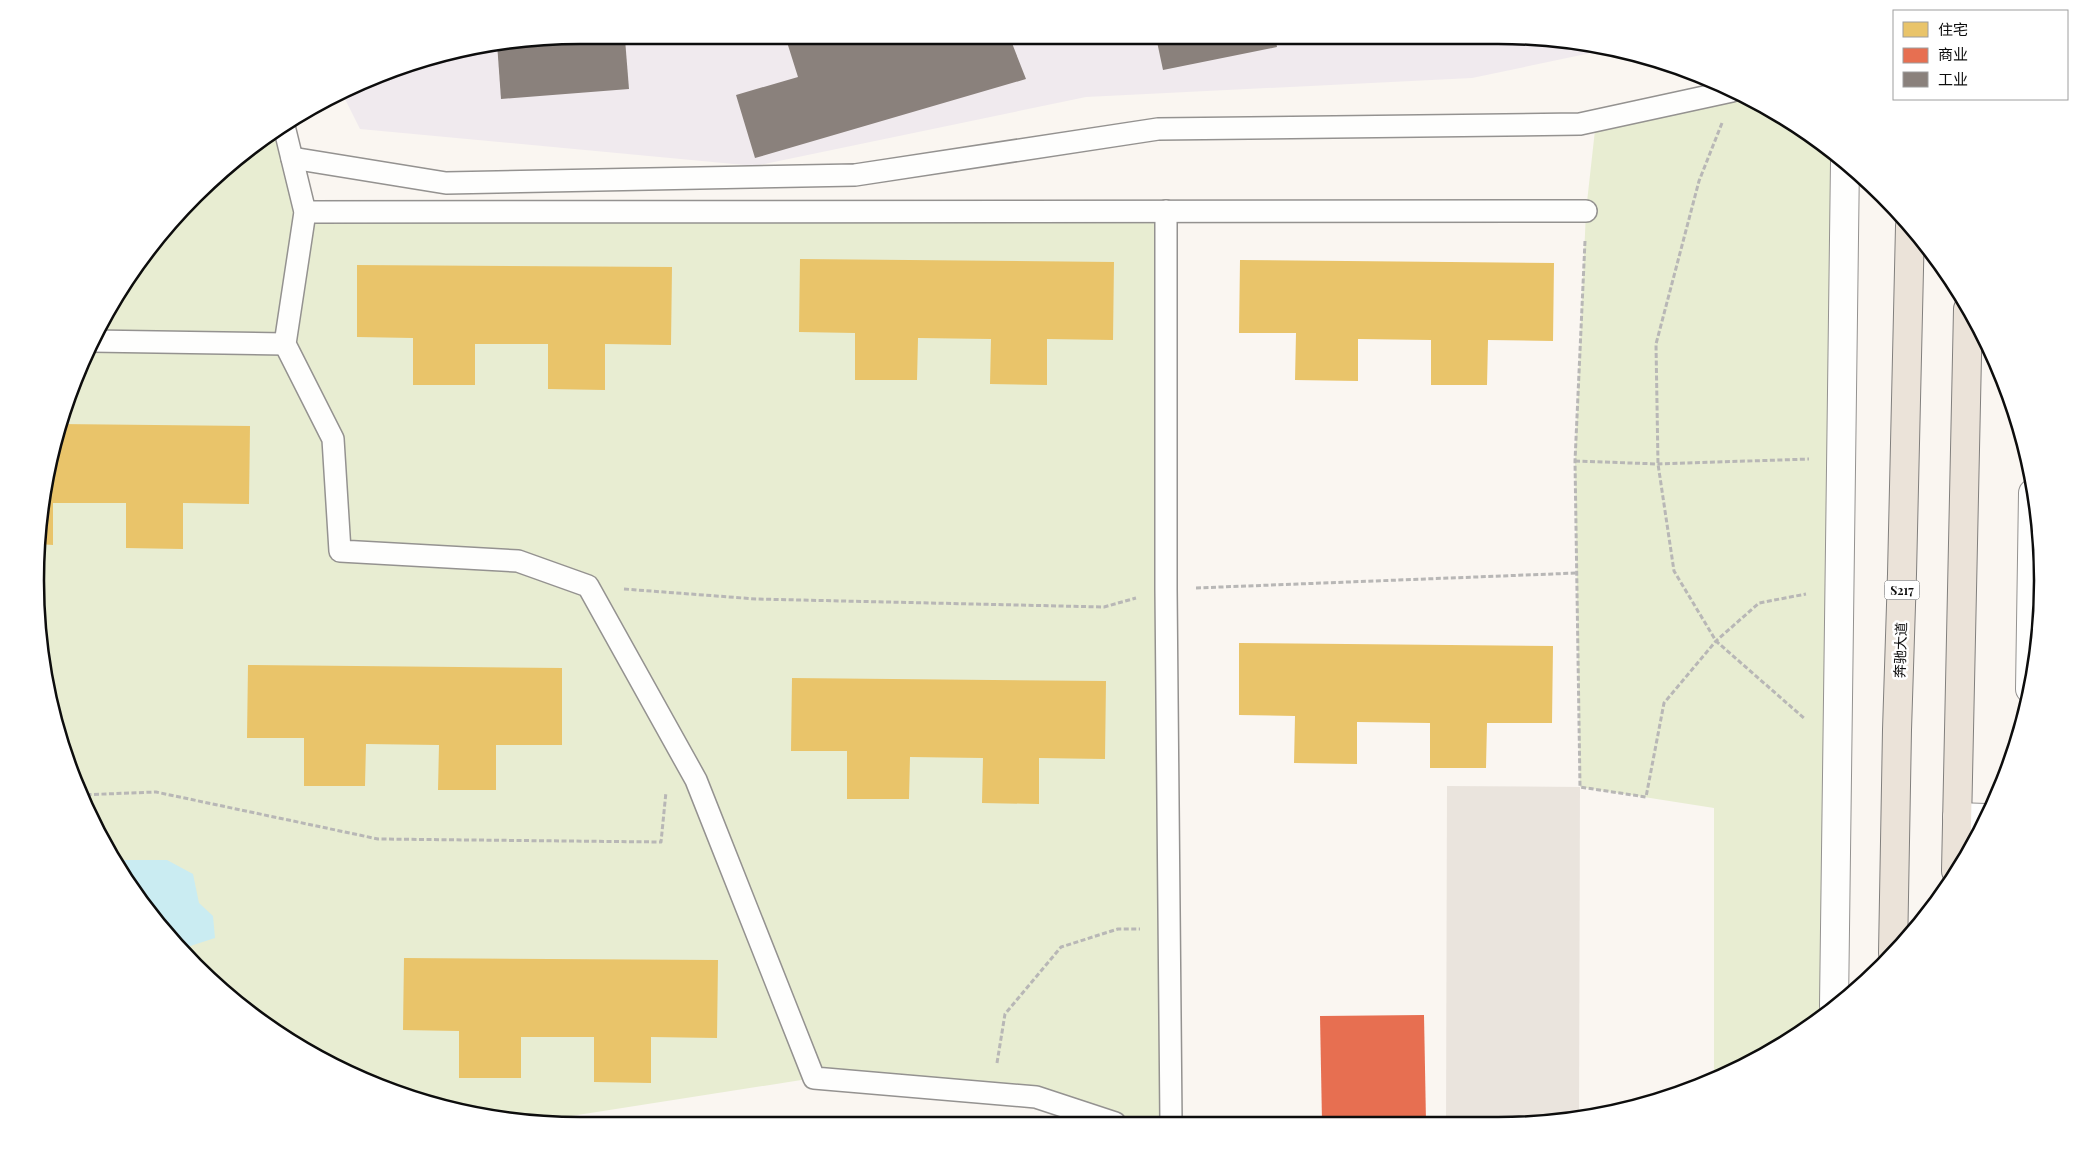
<svg xmlns="http://www.w3.org/2000/svg" width="2078" height="1161" viewBox="0 0 2078 1161" font-family="'Playfair Display','Noto Sans SC',serif">
<style>
.industrial{fill:#f0eaee}
.green{fill:#e8edd2}
.plaza{fill:#eae4dd}
.water{fill:#caecf2}
.homes{fill:#e9c46a}
.shops{fill:#e76f51}
.industry{fill:#8a817c}
.lines{fill:none;stroke-linecap:round;stroke-linejoin:round}
.service-casing{stroke:#949290;stroke-width:24}
.tertiary-casing{stroke:#949290;stroke-width:30}
.primary-casing{stroke:#817f7d;stroke-width:30}
.path{stroke:#b8b7b6;stroke-width:3;stroke-dasharray:5 2.5;stroke-linecap:butt}
.service{stroke:#fefefd;stroke-width:21}
.tertiary{stroke:#fefefd;stroke-width:28}
.primary{stroke:#ebe3d9;stroke-width:28}
.labels{text-anchor:middle;dominant-baseline:central;stroke-width:5;stroke-linejoin:round;paint-order:stroke}
.shield{fill:#fff;stroke:#565656;stroke-width:1}
.shield-label{font-size:12px;font-weight:bold;fill:#0d0d0d}
.street-label{font-size:14px;fill:#0d0d0d;stroke:#fff}
.rim{fill:none;stroke:#0d0d0d;stroke-width:2.5}
</style>
<rect width="100%" height="100%" fill="#faf6f1"/>
<path class="industrial" d="M 1533,36 L 1605,50 L 1472,78 L 1086,97 L 755,166 L 360,129 L 341,91 L 405,64 L 509,40 Z"/>
<g class="green">
<path d="M 1732,91 L 1770,108 L 1845,162 L 1834,1006 L 1800,1034 L 1714,1077 L 1714,808 L 1580,787 L 1575,461 L 1586,211 L 1596,121 Z"/>
<path d="M 284,126 L 305,212 L 1166,211 L 1171,1123 L 1115,1123 L 1036,1097 L 814,1078 L 533,1122 L 405,1097 L 308,1053 L 221,991 L 170,940 L 108,853 L 76,789 L 46,687 L 36,616 L 40,510 L 54,439 L 91,339 L 127,277 L 195,195 L 249,148 Z"/>
</g>
<path class="plaza" d="M 1447,786 L 1580,787 L 1579,1119 L 1568,1121 L 1446,1122 Z"/>
<path class="water" d="M 113,860 L 167,860 L 193,874 L 199,903 L 213,916 L 215,938 L 184,948 L 177,946 Z"/>
<g class="homes">
<path d="M 800,259 L 1114,262 L 1113,340 L 1047,339 L 1047,385 L 990,384 L 991,339 L 918,338 L 917,380 L 855,380 L 855,333 L 799,332 Z"/>
<path d="M 1240,260 L 1554,263 L 1553,341 L 1488,340 L 1487,385 L 1431,385 L 1431,340 L 1358,339 L 1358,381 L 1295,380 L 1296,333 L 1239,333 Z"/>
<path d="M 357,265 L 672,267 L 671,345 L 605,344 L 605,390 L 548,389 L 548,344 L 475,344 L 475,385 L 413,385 L 413,338 L 357,337 Z"/>
<path d="M 59,424 L 250,426 L 249,504 L 183,503 L 183,549 L 126,548 L 126,503 L 53,503 L 53,545 L 38,544 L 40,510 L 54,439 Z"/>
<path d="M 1239,643 L 1553,646 L 1552,723 L 1487,723 L 1486,768 L 1430,768 L 1430,723 L 1357,722 L 1357,764 L 1294,763 L 1295,716 L 1239,715 Z"/>
<path d="M 248,665 L 562,668 L 562,745 L 496,745 L 496,790 L 438,790 L 439,745 L 366,744 L 365,786 L 304,786 L 304,738 L 247,738 Z"/>
<path d="M 792,678 L 1106,681 L 1105,759 L 1039,758 L 1039,804 L 982,803 L 983,758 L 910,757 L 909,799 L 847,799 L 847,751 L 791,751 Z"/>
<path d="M 404,958 L 718,960 L 717,1038 L 651,1037 L 651,1083 L 594,1082 L 594,1037 L 521,1037 L 521,1078 L 459,1078 L 459,1031 L 403,1030 Z"/>
</g>
<path class="shops" d="M 1424,1015 L 1426,1122 L 1322,1122 L 1320,1016 Z"/>
<g class="industry">
<path d="M 1156,37 L 1275,37 L 1277,47 L 1163,70 Z"/>
<path d="M 1010,38 L 1026,79 L 755,158 L 736,95 L 798,77 L 786,39 Z"/>
<path d="M 625,39 L 629,89 L 501,99 L 497,43 L 509,40 Z"/>
</g>
<g class="lines">
<defs>
<g id="service">
<path d="M 284,126 L 305,212 L 285,344 L 333,439 L 340,551 L 518,561 L 588,586 L 696,780 L 814,1078 L 1036,1097 L 1115,1123"/>
<path d="M 292,158 L 446,183 L 855,175 L 1158,129 L 1580,124 L 1732,91"/>
<path d="M 1166,211 L 1166,589 L 1171,1123"/>
<path d="M 305,212 L 1586,211"/>
<path d="M 91,341 L 285,344"/>
</g>
<g id="tertiary">
<path d="M 2030,689 L 2033,493"/>
<path d="M 1957,817 L 1986,818"/>
<path d="M 1834,1006 L 1845,162"/>
</g>
<g id="primary">
<path d="M 1956,871 L 1968,309"/>
<path d="M 1893,953 L 1897,730 L 1902,574 L 1910,226"/>
</g>
</defs>
<use href="#service" class="service-casing"/>
<use href="#tertiary" class="tertiary-casing"/>
<use href="#primary" class="primary-casing"/>
<g class="path">
<path d="M 1722,123 L 1699,181 L 1656,344 L 1658,464 L 1674,571 L 1716,641 L 1805,719"/>
<path d="M 1585,241 L 1575,461 L 1580,787 L 1646,797 L 1664,703 L 1716,641 L 1759,603 L 1806,594"/>
<path d="M 1575,461 L 1658,464 L 1809,459"/>
<path d="M 1196,588 L 1577,573"/>
<path d="M 624,589 L 756,599 L 1104,607 L 1136,598"/>
<path d="M 79,795 L 156,792 L 378,839 L 661,842 L 666,792"/>
<path d="M 220,990 L 231,993 L 313,1055"/>
<path d="M 997,1063 L 1005,1014 L 1061,947 L 1118,929 L 1140,929"/>
</g>
<use href="#service" class="service"/>
<use href="#tertiary" class="tertiary"/>
<use href="#primary" class="primary"/>
</g>
<g class="labels">
<rect class="shield" x="1884.5" y="580.5" width="35" height="19" rx="4"/>
<g class="shield-label">
<text x="1902" y="590">S217</text>
</g>
<g class="street-label">
<text transform="translate(1900 650) rotate(-88)">奔驰大道</text>
</g>
</g>
<path d="M0 0H2078V1161H0ZM580 44H1498A536 536 0 0 1 2034 580V581A536 536 0 0 1 1498 1117H580A536 536 0 0 1 44 581V580A536 536 0 0 1 580 44Z" fill="#fff" fill-rule="evenodd"/>
<path class="rim" d="M580 44H1498A536 536 0 0 1 2034 580V581A536 536 0 0 1 1498 1117H580A536 536 0 0 1 44 581V580A536 536 0 0 1 580 44Z"/>
<rect x="1893" y="10" width="175" height="90" fill="#ffffff" stroke="#9e9e9e"/>
<rect x="1903" y="22" width="25" height="15" fill="#e9c46a" stroke="#9e9e9e"/>
<text x="1938" y="35" font-size="15" fill="#0d0d0d">住宅</text>
<rect x="1903" y="48" width="25" height="15" fill="#e76f51" stroke="#9e9e9e"/>
<text x="1938" y="60" font-size="15" fill="#0d0d0d">商业</text>
<rect x="1903" y="72" width="25" height="15" fill="#8a817c" stroke="#9e9e9e"/>
<text x="1938" y="85" font-size="15" fill="#0d0d0d">工业</text>
</svg>
